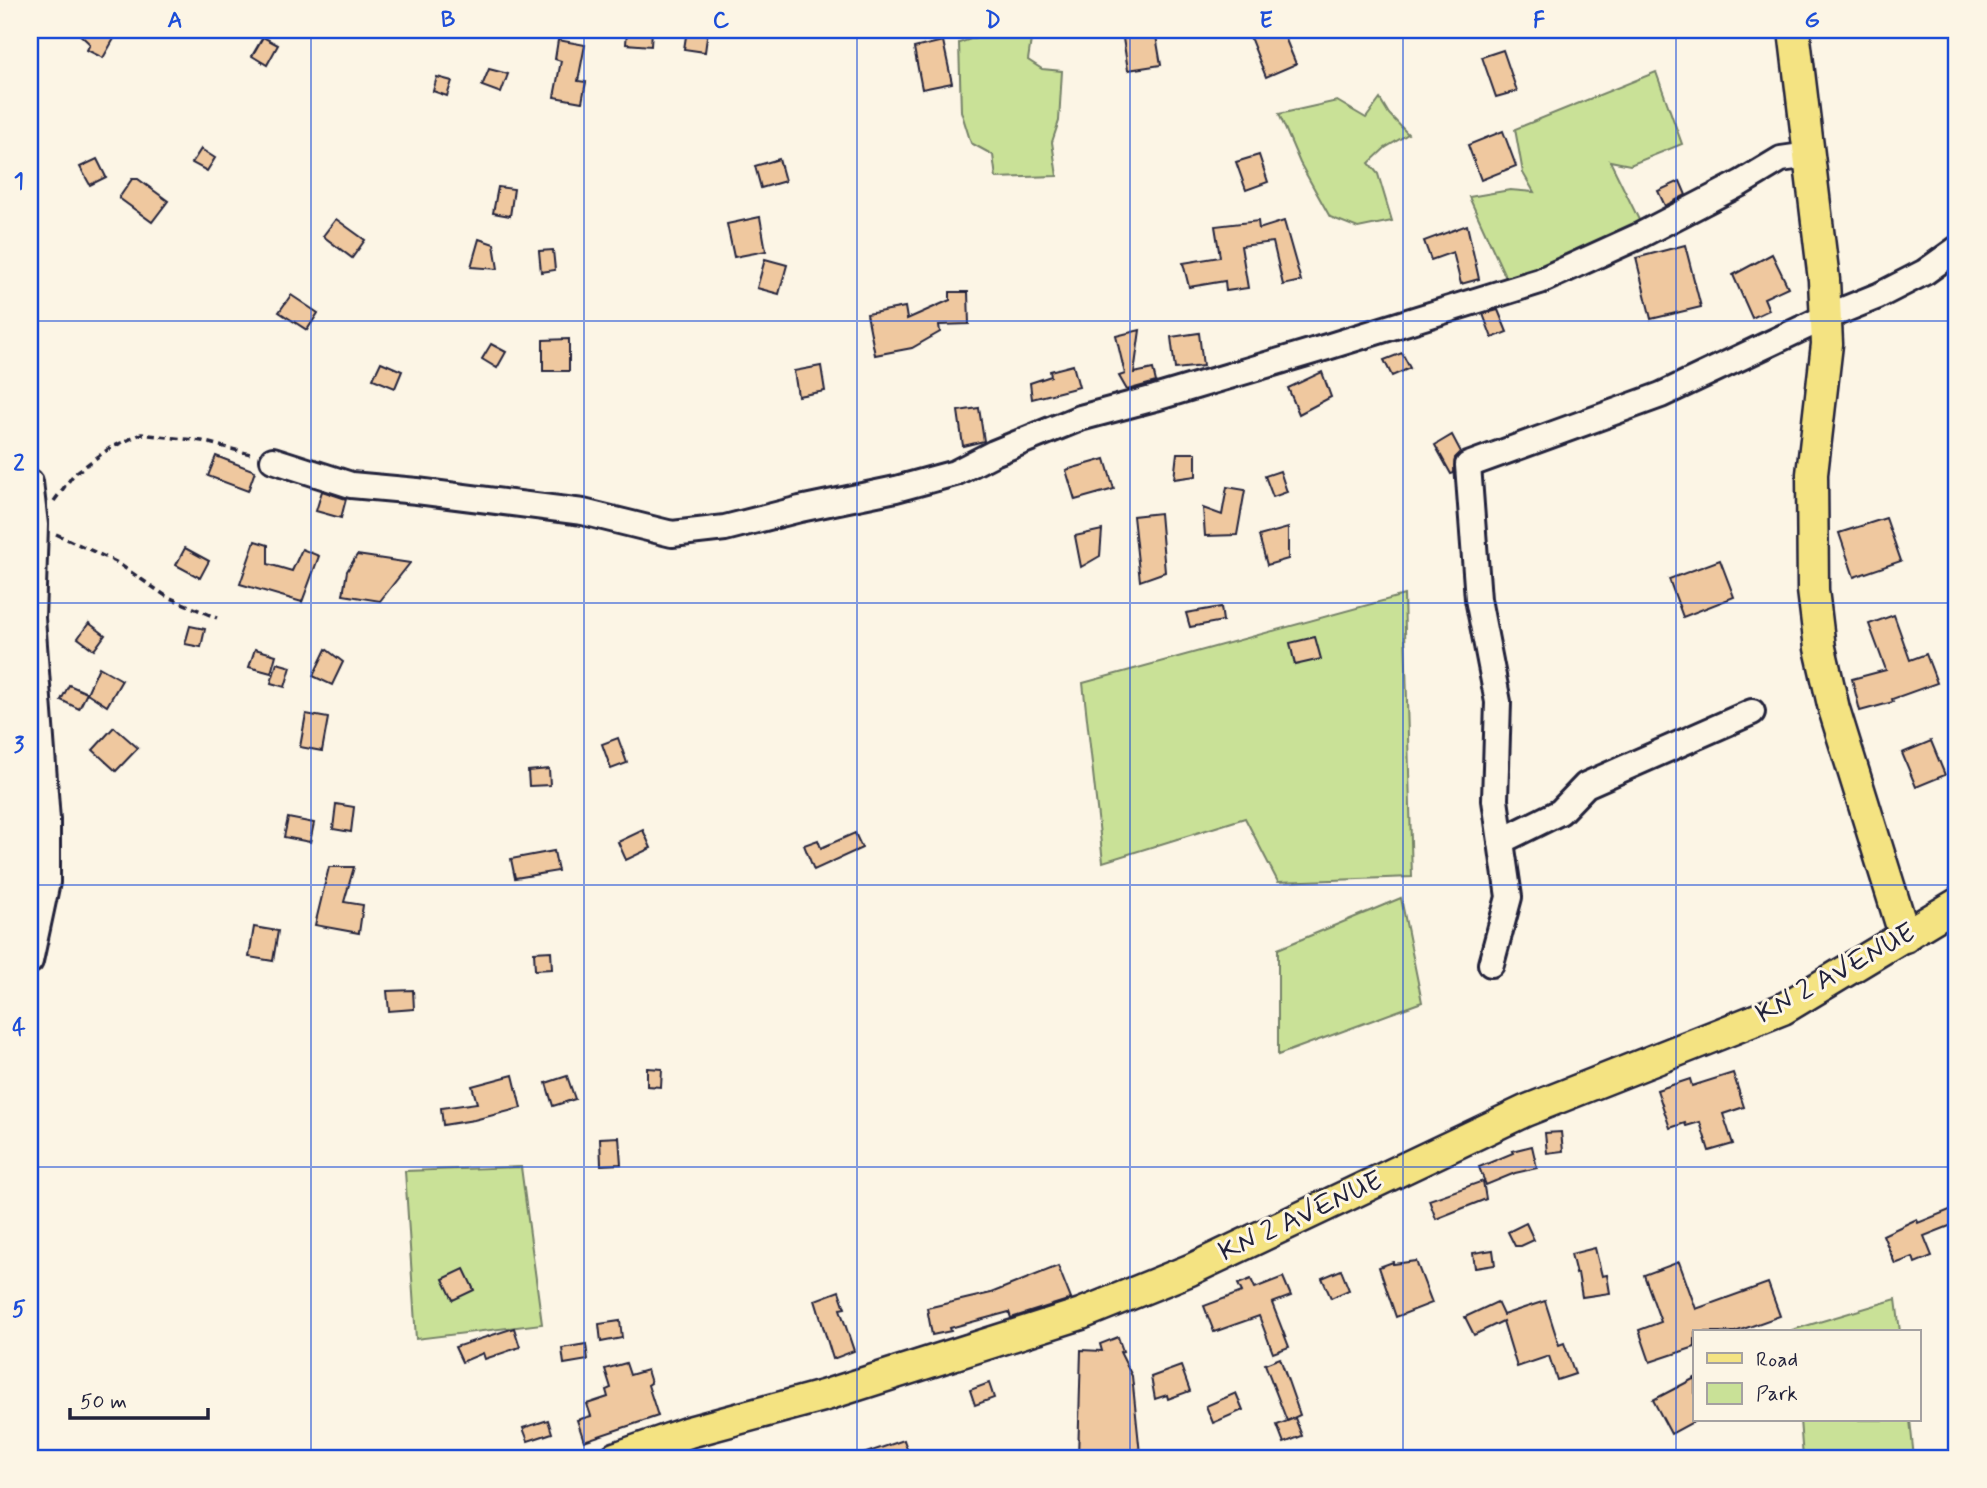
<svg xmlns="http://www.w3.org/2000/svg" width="1987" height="1488" viewBox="0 0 1987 1488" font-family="Mynerve,sans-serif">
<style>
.green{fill:#c9e197;stroke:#768269;stroke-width:2}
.building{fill:#efc89f;stroke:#22223b;stroke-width:2}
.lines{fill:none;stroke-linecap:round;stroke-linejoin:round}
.minor-casing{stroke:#22223b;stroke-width:30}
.major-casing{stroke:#22223b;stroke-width:35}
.path{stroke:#22223b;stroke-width:3.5;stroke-dasharray:7 5;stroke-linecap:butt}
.minor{stroke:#fcf5e5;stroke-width:24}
.major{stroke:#f4e382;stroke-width:30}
.grid{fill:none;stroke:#1d4ed8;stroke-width:2;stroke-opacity:0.55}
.labels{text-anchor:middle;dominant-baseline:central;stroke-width:6;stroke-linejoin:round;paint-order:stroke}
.street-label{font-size:28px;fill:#22223b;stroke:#fcf5e5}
.neatline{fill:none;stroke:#1d4ed8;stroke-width:2.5}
.grid-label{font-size:23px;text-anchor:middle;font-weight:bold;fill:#1d4ed8}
</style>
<rect width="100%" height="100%" fill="#fcf5e5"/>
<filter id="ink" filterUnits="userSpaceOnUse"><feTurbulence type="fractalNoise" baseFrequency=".0143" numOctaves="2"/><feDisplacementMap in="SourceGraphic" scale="14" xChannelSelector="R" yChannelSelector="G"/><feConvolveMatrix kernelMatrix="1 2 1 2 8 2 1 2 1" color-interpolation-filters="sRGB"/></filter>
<g filter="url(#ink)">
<g class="green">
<path d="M 997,30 L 1040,30 L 1032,33 L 1028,60 L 1042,69 L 1062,71 L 1059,121 L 1052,142 L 1057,176 L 996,178 L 993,155 L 971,143 L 961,111 L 959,43 Z"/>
<path d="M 1656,72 L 1682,144 L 1630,165 L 1610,161 L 1643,228 L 1539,275 L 1506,278 L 1469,197 L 1510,190 L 1534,192 L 1523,173 L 1515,129 Z"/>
<path d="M 1380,99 L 1389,114 L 1408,134 L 1385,148 L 1369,163 L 1378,174 L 1392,221 L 1358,228 L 1330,217 L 1300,163 L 1279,114 L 1337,101 L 1366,118 Z"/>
<path d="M 1404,595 L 1412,877 L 1278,882 L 1245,818 L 1103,862 L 1083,683 Z"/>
<path d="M 1401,898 L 1422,1002 L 1278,1055 L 1278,949 Z"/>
<path d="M 521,1167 L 542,1324 L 416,1339 L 405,1171 Z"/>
<path d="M 1896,1299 L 1900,1332 L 1792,1332 L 1792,1330 Z"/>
<path d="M 1800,1420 L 1910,1420 L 1914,1458 L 1803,1458 Z"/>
</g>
<g class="building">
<path d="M 75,30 L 119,30 L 103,58 L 87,50 L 90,44 Z"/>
<path d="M 627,30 L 652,30 L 651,46 L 626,44 Z"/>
<path d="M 687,30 L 708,30 L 705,52 L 684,49 Z"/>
<path d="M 1138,30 L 1155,30 L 1161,65 L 1128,70 L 1122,32 Z"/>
<path d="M 1268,30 L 1282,30 L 1296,64 L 1266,77 L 1250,37 Z"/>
<path d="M 263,37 L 278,45 L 267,65 L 252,56 Z"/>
<path d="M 558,40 L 585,45 L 578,81 L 586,82 L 582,102 L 554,97 L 561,61 L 555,59 Z"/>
<path d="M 943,41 L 952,83 L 922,89 L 914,48 Z"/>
<path d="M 1503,50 L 1517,91 L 1496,97 L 1482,57 Z"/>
<path d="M 489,69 L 508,74 L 501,93 L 482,86 Z"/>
<path d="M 437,77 L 452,81 L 447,96 L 433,91 Z"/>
<path d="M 1503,131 L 1516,166 L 1481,180 L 1468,145 Z"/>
<path d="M 201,149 L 215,158 L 207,171 L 192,163 Z"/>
<path d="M 1259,155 L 1268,182 L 1246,190 L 1236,162 Z"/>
<path d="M 97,159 L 106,177 L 90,185 L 80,167 Z"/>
<path d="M 779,159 L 785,181 L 761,188 L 755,166 Z"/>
<path d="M 132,179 L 138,179 L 168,201 L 152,222 L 119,198 Z"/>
<path d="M 1680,181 L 1686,195 L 1665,206 L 1658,191 Z"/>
<path d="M 498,187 L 514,189 L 510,216 L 493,213 Z"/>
<path d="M 760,217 L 766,251 L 734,257 L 727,224 Z"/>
<path d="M 336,219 L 365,240 L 352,258 L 323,236 Z"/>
<path d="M 1258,221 L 1259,229 L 1284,221 L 1301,281 L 1283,285 L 1273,242 L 1241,246 L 1248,288 L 1226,291 L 1225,281 L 1189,287 L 1183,263 L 1220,257 L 1215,226 Z"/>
<path d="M 1467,225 L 1479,279 L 1461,284 L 1453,252 L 1431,260 L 1424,241 Z"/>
<path d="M 479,239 L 494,244 L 498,269 L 471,267 Z"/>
<path d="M 1685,245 L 1701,307 L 1651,319 L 1636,258 Z"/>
<path d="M 553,250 L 555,270 L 541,272 L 539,251 Z"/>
<path d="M 1772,254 L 1788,287 L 1764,298 L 1769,310 L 1752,318 L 1733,275 Z"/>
<path d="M 765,259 L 787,265 L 779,294 L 757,288 Z"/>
<path d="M 950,292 L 968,292 L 969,324 L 939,325 L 940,332 L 912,348 L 875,355 L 867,314 L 905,307 L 907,319 L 950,300 Z"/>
<path d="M 291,295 L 318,313 L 307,330 L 279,312 Z"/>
<path d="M 1498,310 L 1507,332 L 1492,338 L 1483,314 Z"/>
<path d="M 1140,330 L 1134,373 L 1153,369 L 1156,382 L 1127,390 L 1119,376 L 1125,374 L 1116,336 Z"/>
<path d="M 1199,333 L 1203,366 L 1175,369 L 1171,337 Z"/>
<path d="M 569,339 L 569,371 L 543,371 L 543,340 Z"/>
<path d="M 491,344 L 506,352 L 497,368 L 482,359 Z"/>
<path d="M 1402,353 L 1410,368 L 1392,376 L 1384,360 Z"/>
<path d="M 381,362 L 402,371 L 395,388 L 373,379 Z"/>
<path d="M 1073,365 L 1079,387 L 1032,399 L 1030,383 L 1051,376 L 1050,371 Z"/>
<path d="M 821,366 L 825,391 L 798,396 L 794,371 Z"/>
<path d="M 1322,372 L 1331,397 L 1299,414 L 1288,388 Z"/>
<path d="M 979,408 L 984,441 L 963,446 L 958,411 Z"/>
<path d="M 1452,435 L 1461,452 L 1455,458 L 1454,473 L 1451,474 L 1435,445 Z"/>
<path d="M 1177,453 L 1196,453 L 1196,476 L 1174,479 Z"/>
<path d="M 216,456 L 255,471 L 248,491 L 208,476 Z"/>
<path d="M 1105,459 L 1114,489 L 1075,500 L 1066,470 Z"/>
<path d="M 1280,471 L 1287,492 L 1273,497 L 1265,476 Z"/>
<path d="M 1227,487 L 1245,490 L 1237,535 L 1205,536 L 1203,508 L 1222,515 Z"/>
<path d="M 322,491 L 346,499 L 341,518 L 316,511 Z"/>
<path d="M 1160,513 L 1165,572 L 1140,581 L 1133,516 Z"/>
<path d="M 1886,518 L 1901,561 L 1854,577 L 1839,533 Z"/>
<path d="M 1288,528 L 1288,559 L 1267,565 L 1259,536 Z"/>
<path d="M 1102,530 L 1100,556 L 1081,567 L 1075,536 Z"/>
<path d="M 255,541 L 268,545 L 268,564 L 292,571 L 302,549 L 319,556 L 302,602 L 240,584 Z"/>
<path d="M 185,548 L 209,561 L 200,578 L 176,565 Z"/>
<path d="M 357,555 L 410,563 L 380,601 L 343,595 L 347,571 Z"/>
<path d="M 1720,560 L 1734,597 L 1683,617 L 1669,579 Z"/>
<path d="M 1221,607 L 1223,621 L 1190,627 L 1186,613 Z"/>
<path d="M 1894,615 L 1910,660 L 1926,654 L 1937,683 L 1892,699 L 1893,702 L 1860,711 L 1852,679 L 1886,670 L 1869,624 Z"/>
<path d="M 89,623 L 105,635 L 94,650 L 78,638 Z"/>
<path d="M 190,626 L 205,629 L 201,647 L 185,644 Z"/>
<path d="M 1315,637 L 1321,659 L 1295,665 L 1290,643 Z"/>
<path d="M 255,649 L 276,655 L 271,673 L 249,667 Z"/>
<path d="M 326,649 L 343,662 L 332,685 L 313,676 Z"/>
<path d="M 277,663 L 291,667 L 285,687 L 271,683 Z"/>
<path d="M 99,667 L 122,680 L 107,706 L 87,693 Z"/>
<path d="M 69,685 L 87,693 L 79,709 L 61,700 Z"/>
<path d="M 306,714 L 328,718 L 322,751 L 300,747 Z"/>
<path d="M 114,727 L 138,748 L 116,771 L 93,750 Z"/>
<path d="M 618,738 L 627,763 L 611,769 L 602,744 Z"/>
<path d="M 1931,741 L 1945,775 L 1916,787 L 1902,753 Z"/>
<path d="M 549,769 L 550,785 L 529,786 L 528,771 Z"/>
<path d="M 336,804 L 354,807 L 351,832 L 333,829 Z"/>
<path d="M 288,818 L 314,823 L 310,842 L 284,837 Z"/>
<path d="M 643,830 L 651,848 L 626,860 L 618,842 Z"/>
<path d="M 855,833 L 862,848 L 814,870 L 804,845 L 818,840 L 821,848 Z"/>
<path d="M 554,851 L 558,871 L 515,878 L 511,859 Z"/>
<path d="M 329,867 L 354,867 L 344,902 L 363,905 L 359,933 L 315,925 Z"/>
<path d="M 254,927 L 278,931 L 273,961 L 249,957 Z"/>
<path d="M 551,951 L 552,969 L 535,970 L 534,952 Z"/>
<path d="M 413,990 L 414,1009 L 389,1011 L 387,991 Z"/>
<path d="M 647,1068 L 662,1069 L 661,1087 L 647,1086 Z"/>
<path d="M 1733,1073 L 1744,1107 L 1723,1114 L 1733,1144 L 1709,1151 L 1700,1122 L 1686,1126 L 1685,1123 L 1670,1128 L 1657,1090 L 1690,1079 L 1692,1086 Z"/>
<path d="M 513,1075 L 521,1108 L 474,1120 L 443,1125 L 441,1108 L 477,1103 L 472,1086 Z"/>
<path d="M 567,1076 L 575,1099 L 553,1106 L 546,1083 Z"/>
<path d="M 1561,1132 L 1563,1151 L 1547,1153 L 1545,1133 Z"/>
<path d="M 619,1137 L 621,1164 L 601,1165 L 600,1138 Z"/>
<path d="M 1532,1146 L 1537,1168 L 1515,1173 L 1486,1185 L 1479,1167 L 1513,1153 L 1512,1151 Z"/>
<path d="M 1483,1181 L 1486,1199 L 1436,1219 L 1429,1200 Z"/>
<path d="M 1957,1207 L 1957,1223 L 1924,1236 L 1932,1256 L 1915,1263 L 1913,1257 L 1895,1264 L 1883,1235 L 1917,1219 L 1918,1223 Z"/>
<path d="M 1526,1223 L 1534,1240 L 1521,1246 L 1515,1246 L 1508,1232 Z"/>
<path d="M 1595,1248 L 1602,1276 L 1607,1275 L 1610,1293 L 1582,1297 L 1578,1273 L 1576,1274 L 1571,1254 Z"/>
<path d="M 1493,1250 L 1495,1265 L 1475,1268 L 1473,1253 Z"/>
<path d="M 1416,1261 L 1432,1303 L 1396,1317 L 1379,1267 L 1393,1262 L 1393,1264 Z"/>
<path d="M 1679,1262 L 1696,1309 L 1768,1283 L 1780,1316 L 1735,1332 L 1695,1332 L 1695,1347 L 1650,1362 L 1639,1330 L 1661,1322 L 1644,1275 Z"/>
<path d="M 1058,1266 L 1071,1299 L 1011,1318 L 1009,1312 L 950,1328 L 951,1331 L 932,1335 L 927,1308 L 991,1293 Z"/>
<path d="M 464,1269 L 474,1290 L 453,1300 L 443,1279 Z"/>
<path d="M 1341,1270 L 1349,1290 L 1331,1298 L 1322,1278 Z"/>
<path d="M 1283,1277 L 1291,1296 L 1272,1303 L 1289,1347 L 1273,1353 L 1259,1316 L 1214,1332 L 1204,1306 L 1242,1292 L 1238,1284 L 1251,1279 L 1255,1288 Z"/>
<path d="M 839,1291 L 845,1308 L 840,1309 L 854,1351 L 833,1359 L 815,1300 Z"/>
<path d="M 1545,1301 L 1559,1345 L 1564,1343 L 1575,1374 L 1557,1380 L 1549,1356 L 1517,1367 L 1503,1321 L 1474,1335 L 1465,1317 L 1497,1302 L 1503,1315 Z"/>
<path d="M 620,1321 L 622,1338 L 601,1342 L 599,1324 Z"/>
<path d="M 514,1328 L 520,1347 L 485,1359 L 483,1353 L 462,1362 L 455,1347 Z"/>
<path d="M 1118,1337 L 1123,1351 L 1120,1352 L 1132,1376 L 1140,1454 L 1131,1458 L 1078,1458 L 1081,1350 L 1102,1351 L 1100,1344 Z"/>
<path d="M 586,1344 L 588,1360 L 564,1364 L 562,1348 Z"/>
<path d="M 1280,1358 L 1300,1415 L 1287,1421 L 1265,1364 Z"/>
<path d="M 626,1363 L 630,1375 L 647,1370 L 651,1383 L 648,1385 L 658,1416 L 584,1441 L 577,1420 L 591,1416 L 587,1404 L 608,1397 L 606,1390 L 611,1388 L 605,1369 Z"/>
<path d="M 1181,1366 L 1190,1391 L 1168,1399 L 1167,1395 L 1155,1399 L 1151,1377 Z"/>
<path d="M 1695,1378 L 1695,1421 L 1671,1434 L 1653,1400 Z"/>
<path d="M 989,1383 L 994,1398 L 975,1405 L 970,1390 Z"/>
<path d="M 1236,1393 L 1243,1410 L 1213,1423 L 1206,1406 Z"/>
<path d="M 1295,1418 L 1302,1436 L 1284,1443 L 1277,1425 Z"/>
<path d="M 548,1420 L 552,1433 L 528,1441 L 523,1428 Z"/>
<path d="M 904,1440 L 910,1458 L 858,1458 L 857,1456 Z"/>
</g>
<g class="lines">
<defs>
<g id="minor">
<path d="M 273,460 L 351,485 L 417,491 L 583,512 L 672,534 L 725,528 L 800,509 L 896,489 L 955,473 L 994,453 L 1080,418 L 1155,398 L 1327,347 L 1540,281 L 1637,237 L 1741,183 L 1781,159 L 1809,155"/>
<path d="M 30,482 L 35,525 L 32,618 L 47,820 L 47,882 L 30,961"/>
<path d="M 1501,841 L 1560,812 L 1586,785 L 1752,712"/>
<path d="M 1491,964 L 1509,897 L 1495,800 L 1498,702 L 1478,599 L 1468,465 L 1661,395 L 1826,317 L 1878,296 L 1925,272 L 1957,249"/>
</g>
<g id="major">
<path d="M 1794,30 L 1824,280 L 1827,344 L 1812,474 L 1813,590 L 1820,648 L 1834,709 L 1905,937"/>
<path d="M 615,1458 L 689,1432 L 823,1396 L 1081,1314 L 1190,1270 L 1525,1111 L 1783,1009 L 1957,904"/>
</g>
</defs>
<use href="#minor" class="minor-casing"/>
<use href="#major" class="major-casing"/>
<g class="path">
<path d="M 54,501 L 74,474 L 110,448 L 141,434 L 202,441 L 254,455"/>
<path d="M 56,534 L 116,562 L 166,596 L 217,618"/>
</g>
<use href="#minor" class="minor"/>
<use href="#major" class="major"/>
</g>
</g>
<path class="grid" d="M 311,30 L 311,1458M 584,30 L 584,1458M 857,30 L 857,1458M 1130,30 L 1130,1458M 1403,30 L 1403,1458M 1676,30 L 1676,1458M 30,321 L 1957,321M 30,603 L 1957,603M 30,885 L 1957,885M 30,1167 L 1957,1167"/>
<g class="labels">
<g class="street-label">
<text transform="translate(1836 974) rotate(-29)">KN 2 AVENUE</text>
<text transform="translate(1301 1217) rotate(-25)">KN 2 AVENUE</text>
</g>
</g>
<rect width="1987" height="1488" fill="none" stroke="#fcf5e5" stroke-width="77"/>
<rect x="1693" y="1330" width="228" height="91" fill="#fcf5e5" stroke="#a5a1a1" stroke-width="2"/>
<rect x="1707" y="1353" width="35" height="10" fill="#f4e382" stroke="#a5a1a1" stroke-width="2"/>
<text x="1756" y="1366" font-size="21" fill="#22223b">Road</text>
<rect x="1707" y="1383" width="35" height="21" fill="#c9e197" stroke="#a5a1a1" stroke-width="2"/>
<text x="1756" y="1400" font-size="21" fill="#22223b">Park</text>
<path d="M70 1408v10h138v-10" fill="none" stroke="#22223b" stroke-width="3.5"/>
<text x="80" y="1408" font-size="21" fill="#22223b" stroke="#fcf5e5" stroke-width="5" paint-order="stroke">50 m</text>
<rect x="38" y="38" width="1910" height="1412" class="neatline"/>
<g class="grid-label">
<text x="175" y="27">A</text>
<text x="448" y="27">B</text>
<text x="721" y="27">C</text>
<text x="993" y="27">D</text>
<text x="1266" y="27">E</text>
<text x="1539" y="27">F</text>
<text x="1812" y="27">G</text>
<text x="19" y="188">1</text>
<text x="19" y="470">2</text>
<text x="19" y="752">3</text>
<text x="19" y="1034">4</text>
<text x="19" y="1316">5</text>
</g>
</svg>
